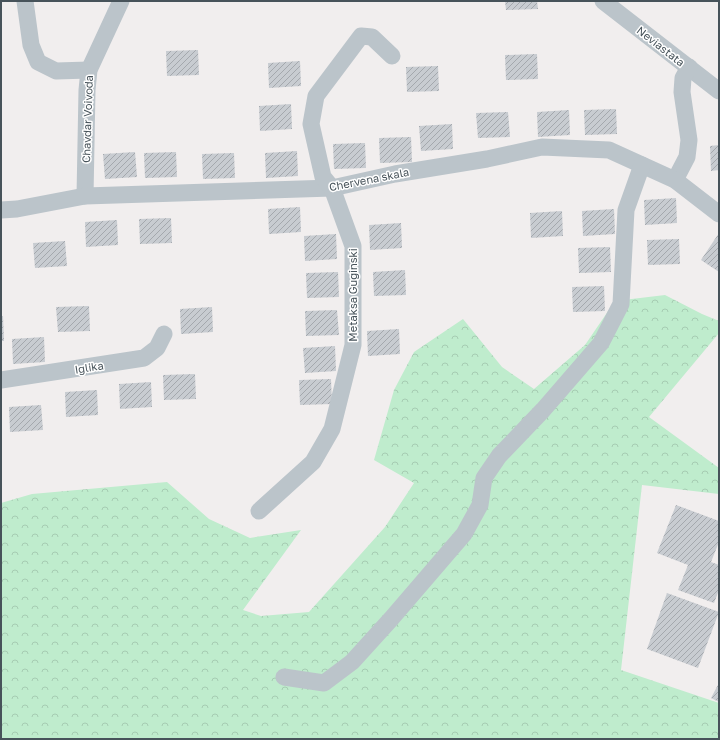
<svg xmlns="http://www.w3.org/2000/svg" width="720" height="740" viewBox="0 0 720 740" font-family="'Golos Text',sans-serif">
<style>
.forest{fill:url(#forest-crowns)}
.building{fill:url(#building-hatch)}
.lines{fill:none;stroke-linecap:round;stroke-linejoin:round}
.minor{stroke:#bbc4ca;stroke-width:17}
.labels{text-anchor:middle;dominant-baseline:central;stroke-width:3;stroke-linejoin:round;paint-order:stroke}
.street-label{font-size:11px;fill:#47535a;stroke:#fff}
</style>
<defs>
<pattern id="forest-crowns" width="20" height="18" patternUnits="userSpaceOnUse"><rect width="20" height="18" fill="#bfeccd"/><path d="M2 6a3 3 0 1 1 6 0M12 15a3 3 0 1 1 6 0" fill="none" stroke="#a6ccb2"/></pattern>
<pattern id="building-hatch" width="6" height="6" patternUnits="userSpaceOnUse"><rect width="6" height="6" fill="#c8ccd1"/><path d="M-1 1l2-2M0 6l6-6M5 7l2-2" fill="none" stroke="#a4a8ad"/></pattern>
</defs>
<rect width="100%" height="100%" fill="#f1eeee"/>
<path class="forest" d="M 665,295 L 702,314 L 719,321 L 719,333 L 649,417 L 719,468 L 719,494 L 642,485 L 621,670 L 719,703 L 719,739 L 1,739 L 1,503 L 32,494 L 167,482 L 209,519 L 250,538 L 301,530 L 243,610 L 261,616 L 309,612 L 385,527 L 414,483 L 374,460 L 394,390 L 414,352 L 463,319 L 502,367 L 534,389 L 585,345 L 615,301 Z"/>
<g class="building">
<path d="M 505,1 L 537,1 L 538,9 L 506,10 Z"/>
<path d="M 198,50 L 199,75 L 167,76 L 166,51 Z"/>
<path d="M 537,54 L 538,79 L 506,80 L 505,55 Z"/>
<path d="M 300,61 L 301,86 L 269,88 L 268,63 Z"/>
<path d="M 438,66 L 439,91 L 407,92 L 406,67 Z"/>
<path d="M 291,104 L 292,129 L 260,131 L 259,106 Z"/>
<path d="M 616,109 L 617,134 L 585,135 L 584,110 Z"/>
<path d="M 569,110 L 570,135 L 538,137 L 537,112 Z"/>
<path d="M 508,112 L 510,137 L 478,138 L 476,113 Z"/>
<path d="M 452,124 L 453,149 L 421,151 L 419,126 Z"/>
<path d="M 411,137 L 412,162 L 380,163 L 379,138 Z"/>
<path d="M 365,143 L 366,168 L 334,169 L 333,144 Z"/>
<path d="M 719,145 L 719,170 L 711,171 L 710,146 Z"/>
<path d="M 297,151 L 298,176 L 266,178 L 265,153 Z"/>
<path d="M 135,152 L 137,177 L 105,179 L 103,154 Z"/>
<path d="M 176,152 L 177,177 L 145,178 L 144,153 Z"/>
<path d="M 234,153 L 235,178 L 203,179 L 202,154 Z"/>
<path d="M 676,198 L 677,223 L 645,225 L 644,200 Z"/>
<path d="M 300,207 L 301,232 L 269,234 L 268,209 Z"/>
<path d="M 614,209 L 615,234 L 583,236 L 582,211 Z"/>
<path d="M 562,211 L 563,236 L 531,238 L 530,213 Z"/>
<path d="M 171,218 L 172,243 L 140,244 L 139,219 Z"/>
<path d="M 117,220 L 118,245 L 86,247 L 85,222 Z"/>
<path d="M 401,223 L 402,248 L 370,250 L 369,225 Z"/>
<path d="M 719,233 L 719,272 L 701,260 Z"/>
<path d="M 336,234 L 337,259 L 305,261 L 304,236 Z"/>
<path d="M 679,239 L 680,264 L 648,265 L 647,240 Z"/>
<path d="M 65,241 L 67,266 L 35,268 L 33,243 Z"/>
<path d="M 610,247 L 611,272 L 579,273 L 578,248 Z"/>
<path d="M 405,270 L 406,295 L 374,296 L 373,272 Z"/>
<path d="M 338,272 L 339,297 L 307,298 L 306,273 Z"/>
<path d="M 604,286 L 605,311 L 573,312 L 572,287 Z"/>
<path d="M 89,306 L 90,331 L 58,332 L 56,307 Z"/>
<path d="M 212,307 L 213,332 L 181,334 L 180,309 Z"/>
<path d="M 337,310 L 339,335 L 306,336 L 305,311 Z"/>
<path d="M 1,316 L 3,316 L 4,341 L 1,341 Z"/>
<path d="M 399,329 L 400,354 L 368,356 L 367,331 Z"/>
<path d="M 44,337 L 45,362 L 13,364 L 12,339 Z"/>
<path d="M 335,346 L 336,371 L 305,373 L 303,348 Z"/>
<path d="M 195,374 L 196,399 L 164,400 L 163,375 Z"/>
<path d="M 331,379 L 332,404 L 300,405 L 299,380 Z"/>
<path d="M 151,382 L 152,407 L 120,409 L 119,384 Z"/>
<path d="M 97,390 L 98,415 L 66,417 L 65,392 Z"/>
<path d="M 41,405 L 43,430 L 10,432 L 9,407 Z"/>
<path d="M 676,505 L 719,521 L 719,542 L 711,562 L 719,565 L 719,590 L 714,603 L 678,590 L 688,565 L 657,553 Z"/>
<path d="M 667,593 L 719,612 L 698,668 L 647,649 Z"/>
<path d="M 719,683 L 719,702 L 711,698 Z"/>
</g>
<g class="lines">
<g class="minor">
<path d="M 25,1 L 31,45 L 38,62 L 56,71 L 89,70"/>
<path d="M 603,1 L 719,91"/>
<path d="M 675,180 L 687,157 L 689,140 L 682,92 L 683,78 L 689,67"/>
<path d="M 85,196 L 87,90 L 89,70 L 121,1"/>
<path d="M 1,210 L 17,209 L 85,196 L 332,188 L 395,174 L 487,159 L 542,147 L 609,150 L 675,180 L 719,214"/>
<path d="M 1,380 L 144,358 L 157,348 L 164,334"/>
<path d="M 259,511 L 313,462 L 332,429 L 353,345 L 353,246 L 332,188 L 323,177 L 311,124 L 316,96 L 361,36 L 372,37 L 392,56"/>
<path d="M 284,677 L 324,683 L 352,662 L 391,619 L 464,534 L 480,505 L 484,478 L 499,456 L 543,410 L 601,343 L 621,304 L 626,210 L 642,165"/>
</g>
</g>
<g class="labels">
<g class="street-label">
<text transform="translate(661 46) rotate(38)">Neviastata</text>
<text transform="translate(87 119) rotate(-88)">Chavdar Voivoda</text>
<text transform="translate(369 179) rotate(-11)">Chervena skala</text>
<text transform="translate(352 295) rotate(-90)">Metaksa Guginski</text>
<text transform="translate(89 367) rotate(-9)">Iglika</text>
</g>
</g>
<rect width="720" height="740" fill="none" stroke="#47535a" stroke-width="4"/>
</svg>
